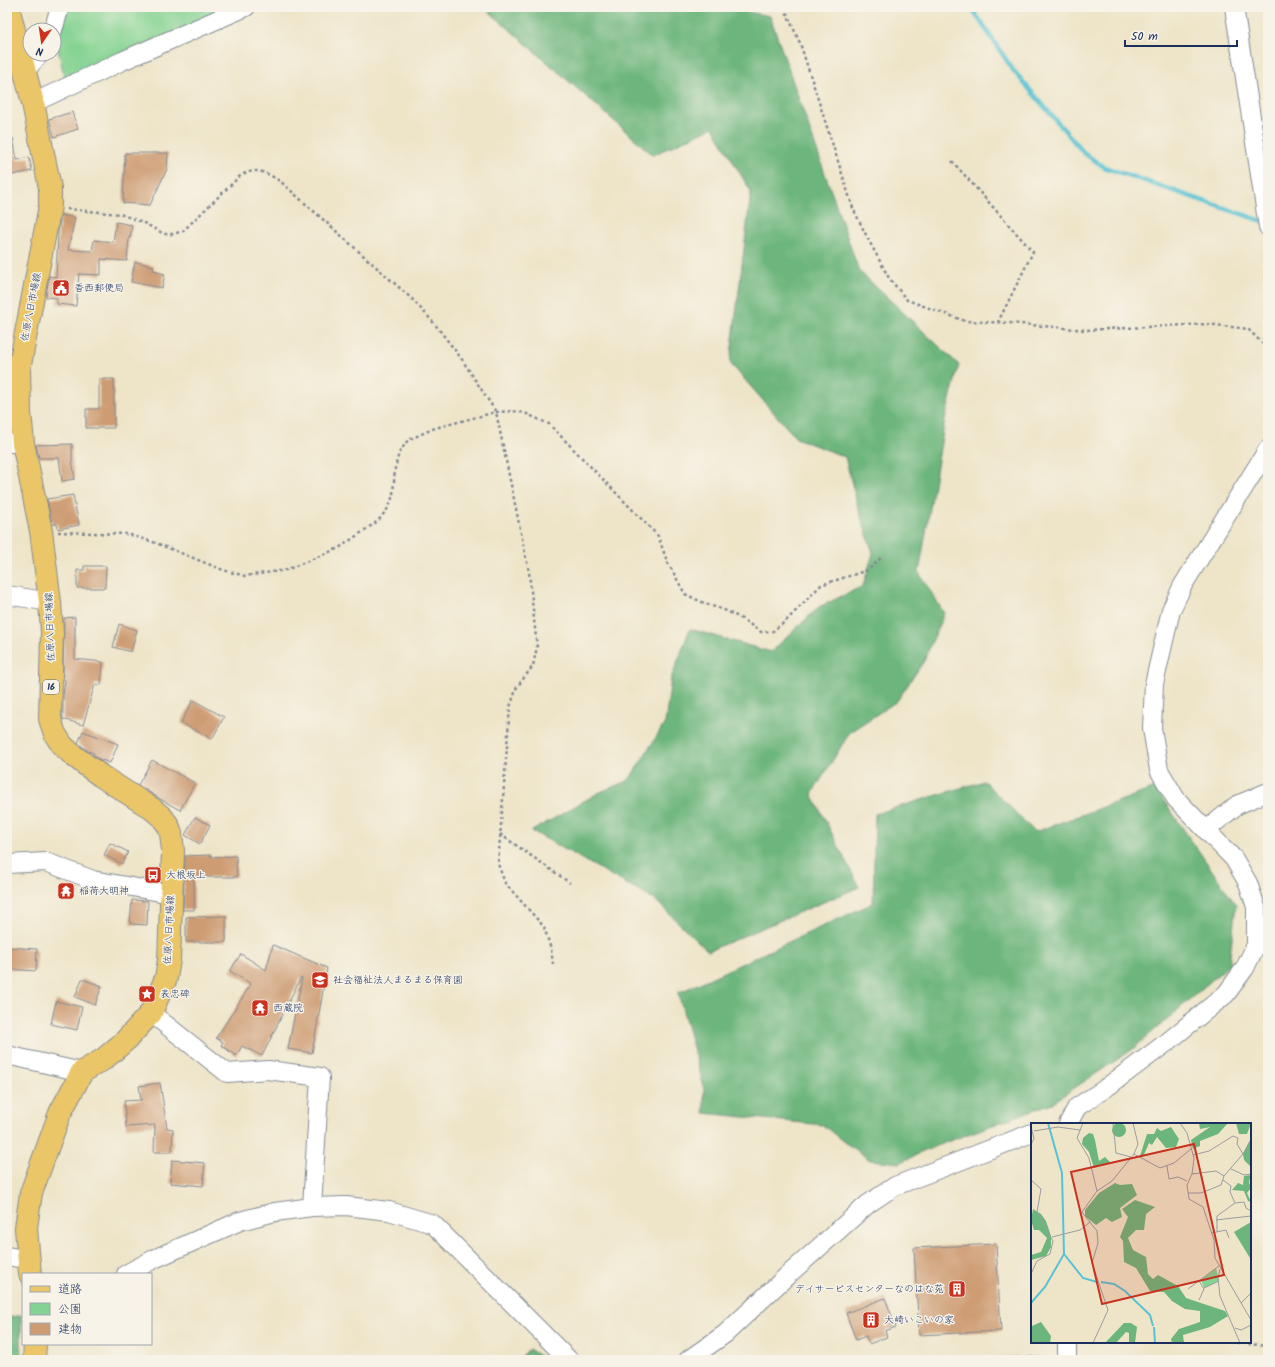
<svg xmlns="http://www.w3.org/2000/svg" width="1275" height="1367" viewBox="0 0 1275 1367" font-family="Kalam,'Klee One',sans-serif">
<style>
.green{fill:#85d392;stroke:#508178}
.forest{fill:#6cb57c;stroke:#44726d}
.lines{fill:none;stroke-linecap:round;stroke-linejoin:round}
.stream{stroke:#58c2d4;stroke-width:4.5}
.building{fill:#ce9c73}
.minor-casing{stroke:#848a94;stroke-width:20}
.primary-casing{stroke:#848a94;stroke-width:24}
.path{stroke:#848a94;stroke-width:2.5;stroke-dasharray:3 3;stroke-linecap:butt}
.minor{stroke:#fff;stroke-width:18}
.primary{stroke:#eac669;stroke-width:22}
.labels{text-anchor:middle;dominant-baseline:central;stroke-width:3;stroke-linejoin:round;paint-order:stroke}
.shield{fill:#f7f3e8;stroke:#5d6a87;stroke-width:1}
.shield-label{font-size:9px;font-weight:bold;fill:#1b2f5e}
.poi-label{font-size:10px;fill:#1b2f5e;stroke:#f7f3e8;text-anchor:start}
.street-label{font-size:10px;fill:#1b2f5e;stroke:#f7f3e8}
.inset-river{fill:none;stroke:#58c2d4;stroke-width:2}
.inset-road{fill:none;stroke:#9a9c9e;stroke-width:1}
.view{fill:#c8321e;fill-opacity:0.15;stroke:#c8321e;stroke-width:2}
.inset-edge{fill:none;stroke:#1b2f5e;stroke-width:2}
</style>
<rect width="100%" height="100%" fill="#f7f3e8"/>
<filter id="ink" filterUnits="userSpaceOnUse"><feTurbulence type="fractalNoise" baseFrequency=".025" numOctaves="2"/><feDisplacementMap in="SourceGraphic" scale="8" xChannelSelector="R" yChannelSelector="G"/><feConvolveMatrix kernelMatrix="1 2 1 2 8 2 1 2 1" color-interpolation-filters="sRGB"/></filter>
<filter id="wash" filterUnits="userSpaceOnUse"><feTurbulence type="fractalNoise" baseFrequency=".012" numOctaves="4" result="noise"/><feDisplacementMap in="SourceGraphic" scale="16" xChannelSelector="R" yChannelSelector="G"/><feGaussianBlur stdDeviation="0.9" result="paint"/><feColorMatrix in="noise" values="0 0 0 0 0 0 0 0 0 0 0 0 0 0 0 0 0 1.4 0 .05"/><feComposite in="paint" operator="in"/></filter>
<g filter="url(#wash)">
<rect width="100%" height="100%" fill="#eee5c9"/>
<path class="green" d="M 60,7 L 236,7 L 67,87 L 54,33 Z"/>
<g class="forest">
<path d="M 484,7 L 721,7 L 770,16 L 859,271 L 959,365 L 945,419 L 919,573 L 944,613 L 924,661 L 897,701 L 850,732 L 812,794 L 859,887 L 708,951 L 655,900 L 532,831 L 598,793 L 629,780 L 665,723 L 671,679 L 690,629 L 771,652 L 819,607 L 863,586 L 873,553 L 858,507 L 845,457 L 796,438 L 730,363 L 751,192 L 713,127 L 653,155 Z"/>
<path d="M 984,781 L 1035,832 L 1155,788 L 1236,905 L 1229,965 L 1133,1049 L 1052,1103 L 936,1146 L 899,1163 L 870,1160 L 840,1139 L 823,1125 L 704,1113 L 704,1087 L 678,993 L 873,903 L 875,814 Z"/>
<path d="M 21,1315 L 21,1360 L 7,1360 L 7,1318 Z"/>
<path d="M 529,1349 L 546,1360 L 518,1360 Z"/>
<path d="M 1039,1357 L 1039,1360 L 984,1360 Z"/>
</g>
<g class="lines">
<path class="stream" d="M 971,7 L 1013,70 L 1084,153 L 1104,167 L 1262,221"/>
</g>
<g id="blocks">
<g class="building">
<path d="M 72,112 L 78,129 L 54,137 L 49,119 Z"/>
<path d="M 7,138 L 13,138 L 17,160 L 29,157 L 32,171 L 7,176 Z"/>
<path d="M 125,153 L 168,153 L 167,169 L 150,205 L 123,203 Z"/>
<path d="M 61,215 L 75,218 L 68,250 L 92,251 L 94,240 L 113,242 L 116,222 L 132,225 L 130,238 L 129,237 L 127,261 L 101,259 L 101,275 L 79,274 L 76,306 L 57,304 L 57,298 L 46,297 L 49,276 L 56,277 L 58,233 Z"/>
<path d="M 135,262 L 154,266 L 153,270 L 158,271 L 157,272 L 165,274 L 162,288 L 131,282 Z"/>
<path d="M 99,379 L 114,379 L 114,428 L 86,428 L 86,409 L 99,409 Z"/>
<path d="M 72,444 L 72,459 L 75,479 L 62,481 L 59,458 L 39,458 L 36,445 Z"/>
<path d="M 73,495 L 79,525 L 58,529 L 57,524 L 52,524 L 47,499 Z"/>
<path d="M 84,566 L 106,566 L 105,588 L 77,588 L 77,570 L 84,570 Z"/>
<path d="M 75,617 L 75,659 L 103,662 L 101,685 L 95,684 L 83,725 L 63,719 L 63,696 L 65,680 L 63,679 L 64,618 Z"/>
<path d="M 119,624 L 137,630 L 131,652 L 113,647 Z"/>
<path d="M 193,700 L 224,717 L 212,739 L 181,723 Z"/>
<path d="M 83,731 L 118,744 L 110,763 L 99,759 L 93,755 L 94,753 L 88,751 L 78,743 Z"/>
<path d="M 152,760 L 195,783 L 180,810 L 160,799 L 138,785 Z"/>
<path d="M 195,817 L 210,825 L 200,844 L 185,835 Z"/>
<path d="M 110,843 L 128,852 L 122,864 L 104,855 Z"/>
<path d="M 211,855 L 211,857 L 236,856 L 237,877 L 194,877 L 194,910 L 183,910 L 185,856 Z"/>
<path d="M 132,900 L 148,901 L 147,925 L 130,924 Z"/>
<path d="M 226,916 L 226,942 L 186,942 L 186,917 Z"/>
<path d="M 273,945 L 327,968 L 312,1053 L 288,1049 L 302,978 L 301,977 L 262,1056 L 242,1046 L 236,1056 L 221,1045 L 223,1042 L 216,1038 L 251,984 L 230,971 L 241,954 L 266,970 Z"/>
<path d="M 7,947 L 37,949 L 36,971 L 7,969 Z"/>
<path d="M 82,979 L 102,986 L 95,1005 L 75,997 Z"/>
<path d="M 56,1001 L 82,1007 L 77,1030 L 51,1024 Z"/>
<path d="M 160,1083 L 167,1128 L 173,1129 L 172,1152 L 154,1152 L 155,1125 L 126,1127 L 124,1101 L 141,1100 L 139,1086 Z"/>
<path d="M 172,1160 L 205,1163 L 203,1186 L 170,1183 Z"/>
<path d="M 996,1244 L 1001,1331 L 919,1335 L 914,1248 Z"/>
<path d="M 885,1298 L 896,1327 L 885,1331 L 887,1337 L 869,1344 L 866,1336 L 856,1340 L 846,1313 Z"/>
</g>
</g>
</g>
<g filter="url(#ink)">
<use href="#blocks" fill-opacity="0" stroke="#848a94" stroke-width="1"/>
<g class="lines">
<defs>
<g id="minor">
<path d="M 1234,7 L 1268,227"/>
<path d="M 53,30 L 60,7"/>
<path d="M 25,71 L 40,54"/>
<path d="M 33,103 L 122,61 L 246,7"/>
<path d="M 7,443 L 23,443"/>
<path d="M 7,595 L 50,602"/>
<path d="M 1206,830 L 1237,805 L 1268,792"/>
<path d="M 7,864 L 46,862 L 93,880 L 171,894"/>
<path d="M 151,1013 L 227,1073 L 268,1070 L 320,1077 L 312,1207"/>
<path d="M 7,1055 L 82,1072"/>
<path d="M 1068,1124 L 1077,1107 L 1103,1090 L 1170,1040 L 1226,994 L 1245,968 L 1256,945 L 1256,907 L 1248,883 L 1234,859 L 1176,799 L 1159,770 L 1152,728 L 1154,684 L 1171,610 L 1183,585 L 1268,449"/>
<path d="M 7,1256 L 29,1260"/>
<path d="M 126,1274 L 154,1259 L 240,1221 L 275,1212 L 312,1207 L 346,1206 L 389,1211 L 433,1224 L 569,1360"/>
<path d="M 688,1360 L 725,1334 L 789,1274 L 868,1204 L 895,1186 L 1032,1133"/>
<path d="M 1067,1360 L 1067,1342"/>
</g>
<g id="primary">
<path d="M 8,7 L 33,103 L 50,188 L 50,206 L 19,370 L 20,412 L 23,443 L 41,531 L 50,602 L 52,632 L 50,719 L 55,734 L 62,745 L 74,756 L 101,776 L 151,808 L 162,817 L 168,825 L 171,833 L 173,851 L 169,960 L 166,978 L 151,1013 L 126,1040 L 104,1059 L 82,1072 L 60,1113 L 31,1193 L 26,1228 L 30,1274"/>
<path d="M 34,1360 L 35,1344"/>
</g>
</defs>
<use href="#minor" class="minor-casing"/>
<use href="#primary" class="primary-casing"/>
<g class="path">
<path d="M 784,7 L 800,43 L 853,208 L 868,239 L 889,278 L 907,300 L 965,321 L 1010,323 L 1086,330 L 1207,324 L 1248,329 L 1268,349"/>
<path d="M 952,161 L 1033,252 L 998,322"/>
<path d="M 67,209 L 120,214 L 142,222 L 164,234 L 173,234 L 183,231 L 241,175 C 259,167 264,172 280,181 L 412,299 L 434,323 L 461,358 L 496,412 L 529,572 L 537,647 L 533,666 L 517,687 L 510,707 L 498,864 L 505,883 L 544,927 L 551,949 L 553,964"/>
<path d="M 58,532 L 127,534 L 156,543 L 223,570 L 245,576 L 286,570 L 339,548 L 378,521 L 389,507 L 393,495 L 395,468 L 399,453 L 408,440 L 435,428 L 496,412 L 513,411 L 525,413 L 549,424 L 658,536 L 667,561 L 685,594 L 706,604 L 727,611 L 742,619 L 761,632 L 773,631 L 786,621 L 821,585 L 868,570 L 881,558"/>
<path d="M 500,834 L 570,883"/>
<path d="M 1230,1342 L 1268,1346"/>
</g>
<use href="#minor" class="minor"/>
<use href="#primary" class="primary"/>
</g>
</g>
<defs>
<symbol id="civic-square" viewBox="-11 -11 22 22"><rect x="-9" y="-9" width="18" height="18" rx="4" fill="#c8321e" stroke="#f7f3e8"/><path d="M-.6-6.5H3V-4.5H.6V-3L4-1V1h2V6H-6V1h2V-1L-.6-3ZM-1.2 2.5V6h2.4V2.5Z" fill="#fff"/></symbol>
<symbol id="bus-square" viewBox="-11 -11 22 22"><rect x="-9" y="-9" width="18" height="18" rx="4" fill="#c8321e" stroke="#f7f3e8"/><path d="M-5-6H5V4H4V6H2V4H-2V6H-4V4H-5ZM-3.5-4V0h7V-4ZM-3.5 1.2v1.5H-2V1.2ZM2 1.2v1.5H3.5V1.2Z" fill="#fff"/></symbol>
<symbol id="temple-square" viewBox="-11 -11 22 22"><rect x="-9" y="-9" width="18" height="18" rx="4" fill="#c8321e" stroke="#f7f3e8"/><path d="M0-6L5-2H3V0L6.5 2.5H4V6H1.5V3h-3V6H-4V2.5H-6.5L-3 0V-2H-5Z" fill="#fff"/></symbol>
<symbol id="school-square" viewBox="-11 -11 22 22"><rect x="-9" y="-9" width="18" height="18" rx="4" fill="#c8321e" stroke="#f7f3e8"/><path d="M0-5L7-2L0 1L-7-2ZM-4 1L0 2.5L4 1V4Q0 6-4 4Z" fill="#fff"/></symbol>
<symbol id="sight-square" viewBox="-11 -11 22 22"><rect x="-9" y="-9" width="18" height="18" rx="4" fill="#c8321e" stroke="#f7f3e8"/><path d="M0-6L1.8-2.2L6-1.7L2.9 1.2L3.7 5.4L0 3.3L-3.7 5.4L-2.9 1.2L-6-1.7L-1.8-2.2Z" fill="#fff"/></symbol>
<symbol id="building-square" viewBox="-11 -11 22 22"><rect x="-9" y="-9" width="18" height="18" rx="4" fill="#c8321e" stroke="#f7f3e8"/><path d="M-4-6H4V6H1V3H-1V6H-4ZM-2.5-4.3h1.7v1.8h-1.7ZM.8-4.3h1.7v1.8H.8ZM-2.5-1h1.7V.8h-1.7ZM.8-1h1.7V.8H.8Z" fill="#fff"/></symbol>
</defs>
<g fill-rule="evenodd">
<use href="#civic-square" x="51" y="278" width="20" height="20"/>
<use href="#bus-square" x="143" y="865" width="20" height="20"/>
<use href="#temple-square" x="56" y="881" width="20" height="20"/>
<use href="#school-square" x="310" y="970" width="20" height="20"/>
<use href="#sight-square" x="137" y="984" width="20" height="20"/>
<use href="#temple-square" x="250" y="998" width="20" height="20"/>
<use href="#building-square" x="947" y="1279" width="20" height="20"/>
<use href="#building-square" x="861" y="1310" width="20" height="20"/>
</g>
<g class="labels">
<rect class="shield" x="43" y="680" width="16" height="14" rx="3"/>
<g class="shield-label">
<text x="51" y="687">16</text>
</g>
<g class="poi-label">
<text x="74" y="288">香西郵便局</text>
<text x="166" y="875">大根坂上</text>
<text x="79" y="891">稲荷大明神</text>
<text x="333" y="980">社会福祉法人まるまる保育園</text>
<text x="160" y="994">表忠碑</text>
<text x="273" y="1008">西蔵院</text>
<text x="944" y="1289" text-anchor="end">デイサービスセンターなのはな苑</text>
<text x="884" y="1320">大崎いこいの家</text>
</g>
<g class="street-label">
<text transform="translate(31 307) rotate(-79)">佐原八日市場線</text>
<text transform="translate(50 627) rotate(-92)">佐原八日市場線</text>
<text transform="translate(169 930) rotate(-87)">佐原八日市場線</text>
</g>
</g>
<g transform="translate(1031 1123)">
<rect width="220" height="220" fill="#eee5c9"/>
<path d="M 185,145 L 188,158 L 173,165 L 170,157 Z" fill="#85d392"/>
<path d="M81 7a7 7 0 1 1 14 0a7 7 0 1 1-14 0ZM 168,0 L 197,0 L 187,11 L 169,18 L 169,23 L 162,26 L 160,17 L 179,4 L 169,6 ZM 205,0 L 220,0 L 216,11 L 208,11 ZM 140,4 L 148,16 L 145,24 L 135,25 L 126,14 L 121,22 L 118,20 L 112,34 L 109,33 L 116,11 L 123,11 L 126,5 L 130,8 ZM 58,10 L 62,11 L 64,17 L 68,38 L 74,34 L 80,40 L 63,45 L 58,29 L 51,21 L 52,15 ZM 220,16 L 220,43 L 219,43 L 213,37 L 212,31 ZM 220,52 L 218,59 L 220,65 L 216,70 L 220,79 L 217,78 L 213,68 L 201,67 L 207,60 L 212,62 L 213,53 ZM 84,60 L 89,62 L 101,61 L 106,72 L 89,85 L 91,94 L 81,99 L 75,95 L 65,102 L 54,93 L 54,87 L 68,70 ZM 104,77 L 124,84 L 115,91 L 113,107 L 105,107 L 97,115 L 102,127 L 115,134 L 117,151 L 122,156 L 127,152 L 147,163 L 155,175 L 194,188 L 197,193 L 179,204 L 152,212 L 153,220 L 141,220 L 140,216 L 148,206 L 169,199 L 169,188 L 154,186 L 141,178 L 133,169 L 119,168 L 105,145 L 93,139 L 92,118 L 89,114 L 97,94 L 91,86 ZM 2,86 L 10,91 L 15,98 L 20,113 L 20,124 L 15,133 L 0,137 L 0,132 L 10,129 L 16,115 L 8,107 L 3,107 L 0,97 ZM 220,99 L 220,135 L 219,135 L 203,109 ZM 10,199 L 20,213 L 19,220 L 0,220 L 1,203 ZM 93,200 L 100,200 L 106,204 L 104,220 L 98,220 L 98,210 L 95,209 L 85,220 L 74,220 Z" fill="#6cb57c"/>
<path class="inset-river" d="M 33,131 L 52,155 L 66,159M 70,159 L 83,161 L 94,168 L 119,192 L 122,203M 0,180 L 14,164 L 33,131 L 31,50 L 17,0M 123,204 L 124,220"/>
<path class="inset-road" d="M 52,0 L 46,15 L 58,35 L 66,68M 82,0 L 85,30 L 100,34M 149,0 L 156,10 L 163,35 L 161,51 L 156,62 L 158,76 L 172,84 L 183,117 L 184,135 L 220,197M 0,3 L 3,16 L 0,21M 3,8 L 27,4 L 49,7M 103,31 L 129,45 L 143,40 L 160,26M 162,32 L 178,28 L 202,13 L 207,15 L 206,21 L 212,31M 136,43 L 138,56 L 147,54 L 156,58M 200,46 L 213,52 L 220,51M 161,51 L 185,48 L 193,53M 0,57 L 10,66 L 6,89 L 22,118 L 19,131 L 6,138 L 0,151M 157,70 L 170,70 L 190,62 L 193,53 L 212,31 L 220,16M 204,80 L 213,79 L 215,85 L 220,88M 185,97 L 220,93 L 220,88M 186,109 L 186,93 L 204,80 L 199,69 L 200,63 L 192,57M 181,110 L 195,107 L 198,115M 21,114 L 49,107 L 59,99M 189,146 L 187,155 L 189,173 L 209,220M 173,165 L 188,158M 157,166 L 188,143M 168,177 L 173,166 L 168,158M 210,180 L 220,170M 204,205 L 210,207 L 220,202M 62,220 L 77,187 L 61,140 L 67,120 L 66,108 L 51,89 L 66,68 L 81,58 L 103,31 L 107,21 L 102,0"/>
<path class="view" d="M 163,21 L 193,152 L 71,181 L 40,49 Z"/>
<rect width="220" height="220" class="inset-edge"/>
</g>
<rect width="1275" height="1367" fill="none" stroke="#f7f3e8" stroke-width="24"/>
<rect x="22" y="1273" width="130" height="72" fill="#f7f3e8" stroke="#9fa5b1"/>
<rect x="30" y="1286" width="20" height="6" fill="#eac669" stroke="#9fa5b1"/>
<text x="58" y="1293" font-size="12" fill="#1b2f5e">道路</text>
<rect x="30" y="1303" width="20" height="12" fill="#85d392" stroke="#9fa5b1"/>
<text x="58" y="1313" font-size="12" fill="#1b2f5e">公園</text>
<rect x="30" y="1323" width="20" height="12" fill="#ce9c73" stroke="#9fa5b1"/>
<text x="58" y="1333" font-size="12" fill="#1b2f5e">建物</text>
<g transform="translate(42 42) rotate(193)"><circle r="19" fill="#f7f3e8" stroke="#9fa5b1"/>
<path d="M0-3L7 15L0 10L-7 15Z" fill="#c8321e"/>
<text y="-6" font-size="11" font-weight="bold" text-anchor="middle" fill="#1b2f5e">N</text>
</g>
<path d="M1125 40v6h112v-6" fill="none" stroke="#1b2f5e" stroke-width="2"/>
<text x="1131" y="40" font-size="12" fill="#1b2f5e" stroke="#f7f3e8" stroke-width="3" paint-order="stroke">50 m</text>
</svg>
